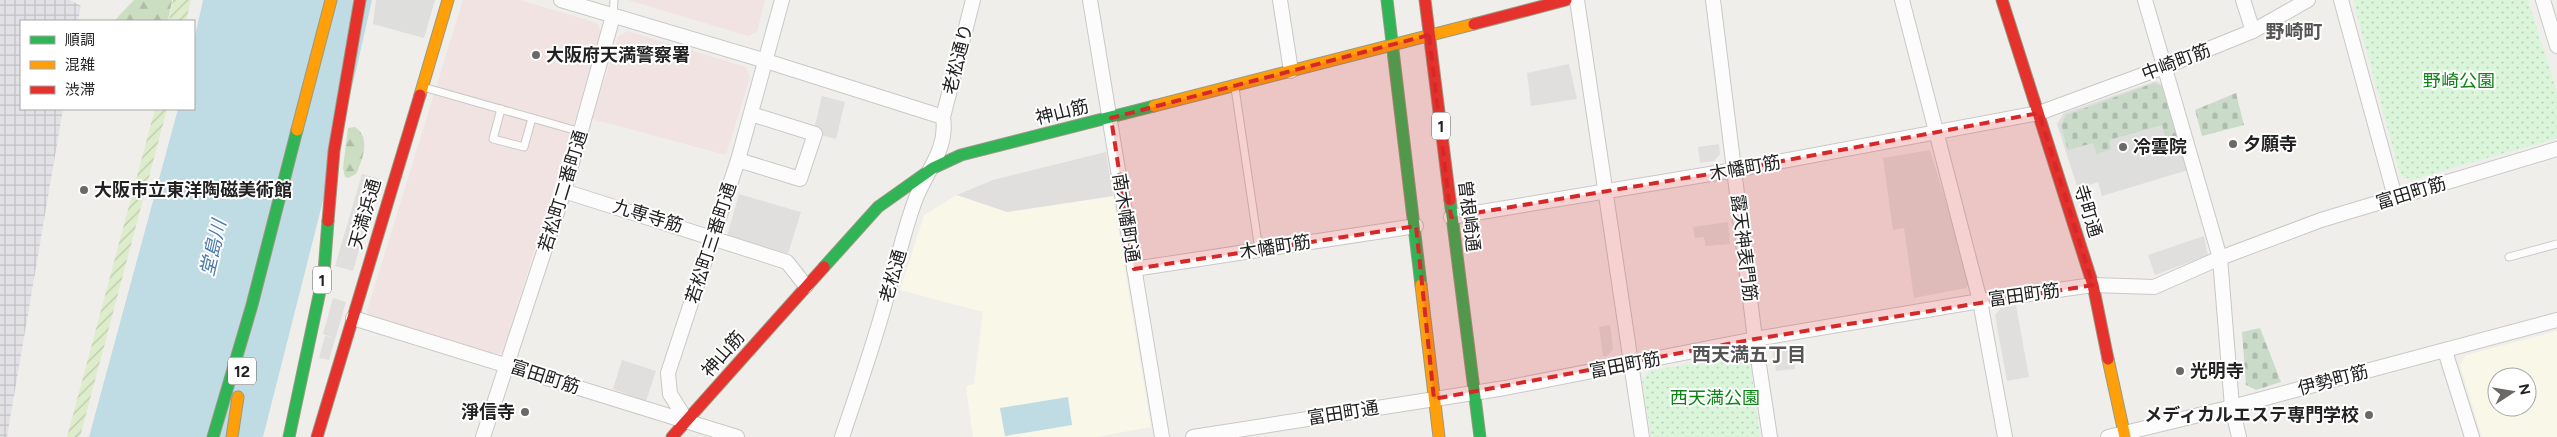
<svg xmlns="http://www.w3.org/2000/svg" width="2557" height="437" viewBox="0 0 2557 437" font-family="Figtree,'Noto Sans JP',sans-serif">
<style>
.commercial{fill:#f1e3e1}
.education{fill:#f8f7e8;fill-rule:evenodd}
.religious{fill:#dededc}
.forest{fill:url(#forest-firs)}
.cemetery{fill:url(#cemetery-stones)}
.park{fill:url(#park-dots)}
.garden{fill:url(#garden-furrows)}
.parking{fill:#e0dfde}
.plaza{fill:url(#plaza-grid)}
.water{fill:#bfdbe3}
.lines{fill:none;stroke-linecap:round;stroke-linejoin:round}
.lane-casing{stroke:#c9c8c7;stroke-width:9}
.street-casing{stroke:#c9c8c7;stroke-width:16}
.fast-casing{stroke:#999a82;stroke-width:13}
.slow-casing{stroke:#999a82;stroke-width:13}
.jam-casing{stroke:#999a82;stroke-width:13}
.lane{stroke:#fdfcfc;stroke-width:7}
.street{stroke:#fdfcfc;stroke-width:14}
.fast{stroke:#30b455;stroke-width:11}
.slow{stroke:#ff9f0a;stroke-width:11}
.jam{stroke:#e5322d;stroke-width:11}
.marked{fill:#d62828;fill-opacity:0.2;stroke:#d62828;stroke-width:4;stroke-dasharray:10 6;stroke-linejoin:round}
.poi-dot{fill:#6a6968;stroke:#fff;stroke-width:2}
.labels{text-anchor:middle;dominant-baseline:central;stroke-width:4;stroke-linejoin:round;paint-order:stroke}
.shield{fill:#fff;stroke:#646464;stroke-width:1}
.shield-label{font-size:16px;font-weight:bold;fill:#222}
.poi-label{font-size:18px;font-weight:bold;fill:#222;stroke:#fff;text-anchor:start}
.street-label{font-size:18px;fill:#222;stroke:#fff}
.park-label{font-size:18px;fill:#0c8416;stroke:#fff}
.neighbourhood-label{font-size:19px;font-weight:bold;fill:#555;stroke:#fff}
.water-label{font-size:19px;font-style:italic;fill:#4a7aab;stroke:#fff}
</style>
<defs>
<pattern id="forest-firs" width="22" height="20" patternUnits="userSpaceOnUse" patternTransform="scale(1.25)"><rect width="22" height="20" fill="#cbdec1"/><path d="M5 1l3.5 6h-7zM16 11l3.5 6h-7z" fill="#aebea6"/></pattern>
<pattern id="cemetery-stones" width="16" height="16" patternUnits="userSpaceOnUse" patternTransform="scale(1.25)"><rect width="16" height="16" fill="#cadbca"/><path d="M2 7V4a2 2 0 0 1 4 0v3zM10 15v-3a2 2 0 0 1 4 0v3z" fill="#adbcad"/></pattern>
<pattern id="park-dots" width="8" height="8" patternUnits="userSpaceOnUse" patternTransform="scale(1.25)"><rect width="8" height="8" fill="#daf5da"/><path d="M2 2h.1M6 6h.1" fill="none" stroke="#bbd2bb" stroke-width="1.8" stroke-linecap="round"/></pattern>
<pattern id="garden-furrows" width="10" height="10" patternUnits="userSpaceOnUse" patternTransform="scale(1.25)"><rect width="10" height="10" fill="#ddeccb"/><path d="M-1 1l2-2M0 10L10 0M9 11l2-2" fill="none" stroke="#bdcaae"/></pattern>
<pattern id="plaza-grid" width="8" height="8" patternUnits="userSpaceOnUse" patternTransform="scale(1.25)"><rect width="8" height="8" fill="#e2e1e5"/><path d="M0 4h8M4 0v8" fill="none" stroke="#c2c1c4"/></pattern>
</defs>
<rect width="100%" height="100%" fill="#f0eeeb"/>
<g class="commercial">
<path d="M 463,0 L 520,0 L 597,23 L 602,33 L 503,352 L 495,355 L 370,315 L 367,311 Z"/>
<path d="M 628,0 L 765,0 L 757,32 L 748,36 Z"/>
<path d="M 627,31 L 746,67 L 750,77 L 726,155 L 592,119 L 618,37 Z"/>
</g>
<g class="education">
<path d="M 957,195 L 1007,212 L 1113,196 L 1151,427 L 1096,437 L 973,437 L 966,386 L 974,384 L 983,312 L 900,290 L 924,215 Z"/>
<path d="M 2557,331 L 2557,437 L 2482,437 L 2460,365 L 2466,355 ZM 2497,377 L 2527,377 L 2527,407 L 2497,407 Z"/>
</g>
<g class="religious">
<path d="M 376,0 L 435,0 L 424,38 L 373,24 Z"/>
<path d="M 2156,81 L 2165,86 L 2188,170 L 2102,196 L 2098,182 L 2078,189 L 2057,124 L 2064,113 Z"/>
</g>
<g class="forest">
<path d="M 134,0 L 172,0 L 168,21 L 114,21 Z"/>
<path d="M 355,127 C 371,138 363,158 356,174 L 348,178 L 345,177 L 343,168 L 348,128 Z"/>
</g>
<g class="cemetery">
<path d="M 2154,83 L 2164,87 L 2178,137 L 2166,140 L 2162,125 L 2109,140 L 2111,149 L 2097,154 L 2093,143 L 2068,150 L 2061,126 L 2066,115 Z"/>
<path d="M 2236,93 L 2244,125 L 2202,136 L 2195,110 Z"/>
<path d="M 2260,328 L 2281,382 L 2256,390 L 2246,385 L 2242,332 Z"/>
</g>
<g class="park">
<path d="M 2353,0 L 2528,0 L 2557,92 L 2557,138 L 2410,180 L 2400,174 Z"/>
<path d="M 1740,355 L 1750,361 L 1760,437 L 1651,437 L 1642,380 L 1649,371 Z"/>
</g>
<g class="garden">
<path d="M 173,0 L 191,0 L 186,21 L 169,21 Z"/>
<path d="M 155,109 L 167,109 L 80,437 L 67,437 Z"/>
</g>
<g class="parking">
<path d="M 1569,64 L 1577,99 L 1531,106 L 1527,73 Z"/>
<path d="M 822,96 L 845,102 L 836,139 L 821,135 L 821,131 L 814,129 Z"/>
<path d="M 1719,144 L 1720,154 L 1714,161 L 1700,163 L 1698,147 Z"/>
<path d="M 1930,150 L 1970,281 L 1966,288 L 1914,298 L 1904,228 L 1893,230 L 1883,158 Z"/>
<path d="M 1106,152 L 1113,196 L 1007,212 L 957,195 L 993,180 Z"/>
<path d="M 362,174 L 380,179 L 353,271 L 335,266 Z"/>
<path d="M 739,194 L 801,212 L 788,254 L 727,236 Z"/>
<path d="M 1728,222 L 1730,244 L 1706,246 L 1704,237 L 1695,238 L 1693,227 Z"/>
<path d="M 2204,236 L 2208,255 L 2155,275 L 2148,255 Z"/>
<path d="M 333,298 L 346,302 L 329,360 L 319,358 L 325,336 L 334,338 L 323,334 Z"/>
<path d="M 2016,305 L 2029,377 L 2007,381 L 1995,315 L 2001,308 Z"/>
<path d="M 1610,325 L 1613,349 L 1607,356 L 1603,356 L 1599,327 Z"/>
<path d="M 1793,349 L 1795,369 L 1776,371 L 1773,352 Z"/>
<path d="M 622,360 L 656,371 L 646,401 L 613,389 Z"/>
</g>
<path class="plaza" d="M 0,0 L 70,0 L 81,6 L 78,21 L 21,21 L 21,109 L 63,109 L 7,437 L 0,437 Z"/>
<g class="water">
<path d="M 203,0 L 372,0 L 355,75 L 263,437 L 89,437 L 178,109 L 194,109 L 194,41 Z"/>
<path d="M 1068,397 L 1072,425 L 1005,436 L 1000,408 Z"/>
</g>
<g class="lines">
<defs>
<g id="lane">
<path d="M 613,16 L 614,0"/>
<path d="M 423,87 L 581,132"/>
<path d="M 1235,88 L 1259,250"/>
<path d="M 501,109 L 493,139 L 524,147 L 532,118"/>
<path d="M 2509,257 L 2557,244"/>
</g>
<g id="street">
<path d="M 561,0 L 766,61 L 943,117"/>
<path d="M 1090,0 L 1162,437"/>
<path d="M 1280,0 L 1291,71"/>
<path d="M 1577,0 L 1642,437"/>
<path d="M 1713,0 L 1755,339 L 1770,437"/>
<path d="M 1902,0 L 1980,301 L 2005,437"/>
<path d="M 2145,0 L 2220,258 L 2232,407 L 2239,437"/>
<path d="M 2243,0 L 2253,31"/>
<path d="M 2341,0 L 2395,197"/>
<path d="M 2543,0 L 2557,46"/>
<path d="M 738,160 L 800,179 L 815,134 L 751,114"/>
<path d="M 564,191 L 787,262 L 806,286"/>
<path d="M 1451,217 L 1734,170 L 2039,113 L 2164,67 L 2253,31 L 2308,0"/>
<path d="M 1134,269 L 1416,226"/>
<path d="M 353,318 L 737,437"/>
<path d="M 2445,351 L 2472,437"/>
<path d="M 687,421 L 670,394 L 668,373 L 738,160 L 782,0"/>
<path d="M 483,437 L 564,191 L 613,16"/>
<path d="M 842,437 C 858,390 874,344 887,296 C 897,264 904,229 916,198 C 927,170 948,149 943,117 L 973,0"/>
<path d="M 1193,437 L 1505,388 L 1755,339 L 1980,301 L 2093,285 L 2154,287 L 2220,258 L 2321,220 L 2557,149"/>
<path d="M 2108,437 L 2232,407 L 2557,320"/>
</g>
<g id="fast">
<path d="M 1387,0 L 1421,285"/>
<path d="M 1450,200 L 1480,437"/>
<path d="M 824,267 L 878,207 L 933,168 L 961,155 L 1154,106"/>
<path d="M 213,437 L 252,305 L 297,130"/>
<path d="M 289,437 L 324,272 L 328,221"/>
</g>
<g id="slow">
<path d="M 420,95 L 448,0"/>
<path d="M 1154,106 L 1474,24"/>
<path d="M 297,130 L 331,0"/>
<path d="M 1421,285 L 1439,437"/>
<path d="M 2108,359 L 2125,437"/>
<path d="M 232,437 L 238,397"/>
</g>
<g id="jam">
<path d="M 1425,0 L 1450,200"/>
<path d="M 2002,0 L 2093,285 L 2108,359"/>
<path d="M 1474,24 L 1566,0"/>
<path d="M 328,221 L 334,151 L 360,0"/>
<path d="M 317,437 L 420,95"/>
<path d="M 672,437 L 824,267"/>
</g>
</defs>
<use href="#lane" class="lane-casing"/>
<use href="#street" class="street-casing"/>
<use href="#fast" class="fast-casing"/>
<use href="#slow" class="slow-casing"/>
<use href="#jam" class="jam-casing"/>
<use href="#lane" class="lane"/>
<use href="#street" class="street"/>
<use href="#fast" class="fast"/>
<use href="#slow" class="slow"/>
<use href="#jam" class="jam"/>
</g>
<path class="marked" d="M 1429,35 L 1451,217 L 1734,170 L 2039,113 L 2093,285 L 1755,339 L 1434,399 L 1416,226 L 1134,269 L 1111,118 Z"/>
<g class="poi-dot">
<circle cx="536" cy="55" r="5"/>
<circle cx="2233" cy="144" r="5"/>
<circle cx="2123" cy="147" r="5"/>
<circle cx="84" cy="190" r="5"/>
<circle cx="2180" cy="371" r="5"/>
<circle cx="525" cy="412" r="5"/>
<circle cx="2369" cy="415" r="5"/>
</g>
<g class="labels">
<g class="shield">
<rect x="1432" y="112.5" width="18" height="27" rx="4"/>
<rect x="313" y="266.5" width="18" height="27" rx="4"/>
<rect x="228" y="357.5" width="28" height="27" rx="4"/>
</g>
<g class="shield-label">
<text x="1441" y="126">1</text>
<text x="322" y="280">1</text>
<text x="242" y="371">12</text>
</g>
<g class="poi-label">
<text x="546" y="55">大阪府天満警察署</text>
<text x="2243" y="144">夕願寺</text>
<text x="2133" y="147">冷雲院</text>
<text x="94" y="190">大阪市立東洋陶磁美術館</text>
<text x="2190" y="371">光明寺</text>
<text x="515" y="412" text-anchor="end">淨信寺</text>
<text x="2359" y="415" text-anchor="end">メディカルエステ専門学校</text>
</g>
<g class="street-label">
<text transform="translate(958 59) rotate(-76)">老松通り</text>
<text transform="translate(2176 62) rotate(-21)">中崎町筋</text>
<text transform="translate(1062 112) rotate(-14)">神山筋</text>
<text transform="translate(1745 168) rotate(-10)">木幡町筋</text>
<text transform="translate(563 191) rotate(-73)">若松町二番町通</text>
<text transform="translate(2411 193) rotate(-17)">富田町筋</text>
<text transform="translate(2088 211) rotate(73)">寺町通</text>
<text transform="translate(365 214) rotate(-74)">天満浜通</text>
<text transform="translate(648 216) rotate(17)">九専寺筋</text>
<text transform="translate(1469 216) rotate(83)">曽根崎通</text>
<text transform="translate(1126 218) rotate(81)">南木幡町通</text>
<text transform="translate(711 243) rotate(-72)">若松町三番町通</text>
<text transform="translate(1275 247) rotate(-9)">木幡町筋</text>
<text transform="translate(1744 248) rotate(83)">露天神表門筋</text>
<text transform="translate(893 276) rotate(-74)">老松通</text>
<text transform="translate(2024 295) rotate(-8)">富田町筋</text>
<text transform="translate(723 354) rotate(-49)">神山筋</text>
<text transform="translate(1625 365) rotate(-11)">富田町筋</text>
<text transform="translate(545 377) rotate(18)">富田町筋</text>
<text transform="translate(2333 380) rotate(-15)">伊勢町筋</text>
<text transform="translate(1343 413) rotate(-9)">富田町通</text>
</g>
<g class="park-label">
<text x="2459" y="81">野崎公園</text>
<text x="1715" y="398">西天満公園</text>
</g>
<g class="neighbourhood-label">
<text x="2294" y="31">野崎町</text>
<text x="1749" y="354">西天満五丁目</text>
</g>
<g class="water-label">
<text transform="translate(213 248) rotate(-77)">堂島川</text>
</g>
</g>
<rect x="20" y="20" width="175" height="90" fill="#ffffff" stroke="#a7a7a7"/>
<rect x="30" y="36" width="25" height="8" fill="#30b455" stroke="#a7a7a7"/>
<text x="65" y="45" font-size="15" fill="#222222">順調</text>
<rect x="30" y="61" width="25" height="8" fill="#ff9f0a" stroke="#a7a7a7"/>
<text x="65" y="70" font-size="15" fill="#222222">混雑</text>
<rect x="30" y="86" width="25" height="8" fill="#e5322d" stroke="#a7a7a7"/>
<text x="65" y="95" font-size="15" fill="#222222">渋滞</text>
<g transform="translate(2512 392) rotate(78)"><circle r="24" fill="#ffffff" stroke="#a7a7a7"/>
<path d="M0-4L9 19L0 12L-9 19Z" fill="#6a6968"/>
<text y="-8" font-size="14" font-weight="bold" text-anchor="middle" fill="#222222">N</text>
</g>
</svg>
